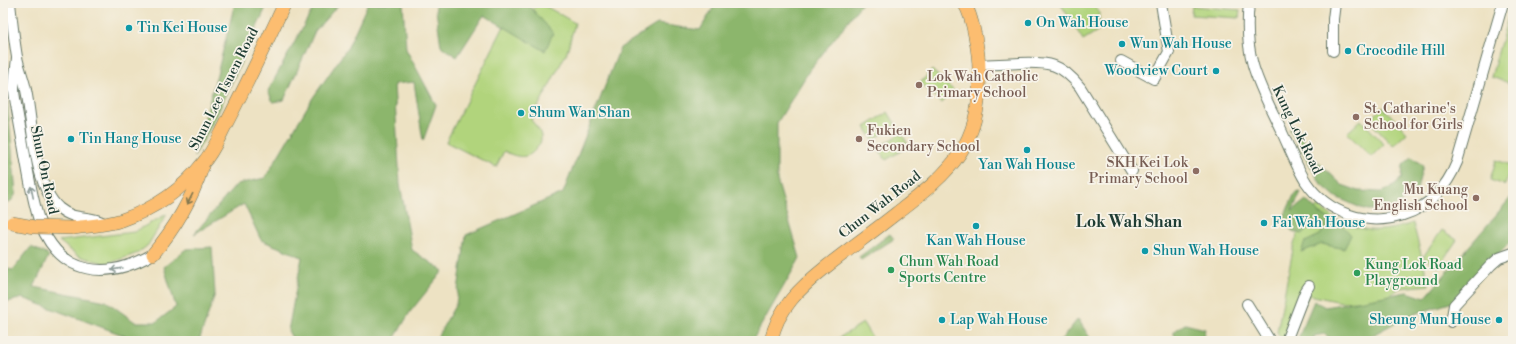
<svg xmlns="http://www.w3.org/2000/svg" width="1516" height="344" viewBox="0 0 1516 344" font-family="'Libre Bodoni',serif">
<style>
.green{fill:#b1d47c;stroke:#688858}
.forest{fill:#8cb66c;stroke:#567a50}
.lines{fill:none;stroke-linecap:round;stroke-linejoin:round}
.minor-casing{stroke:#677766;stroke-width:12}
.major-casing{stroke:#677766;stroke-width:14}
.minor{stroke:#fff;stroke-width:10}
.major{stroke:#fcbd6f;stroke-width:13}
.major-bridge-casing{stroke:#677766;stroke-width:14;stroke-linecap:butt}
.major-bridge{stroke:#fcbd6f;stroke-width:13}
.oneway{stroke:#8f9e9a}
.oneway2{stroke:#82774f}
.culture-dot{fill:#0f9aa8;stroke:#f7f3e8;stroke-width:1.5}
.education-dot{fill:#8d6e63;stroke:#f7f3e8;stroke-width:1.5}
.leisure-dot{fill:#2e9e5b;stroke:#f7f3e8;stroke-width:1.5}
.labels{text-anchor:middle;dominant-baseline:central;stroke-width:3.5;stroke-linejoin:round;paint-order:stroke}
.culture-label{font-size:14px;fill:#0d838f;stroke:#f7f3e8;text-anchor:start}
.education-label{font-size:14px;fill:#785e54;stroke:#f7f3e8;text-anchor:start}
.street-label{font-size:14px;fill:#1f3d34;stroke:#f7f3e8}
.leisure-label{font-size:14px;fill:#27864d;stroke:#f7f3e8;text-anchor:start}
.quarter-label{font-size:16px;font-weight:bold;fill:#1f3d34;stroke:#f7f3e8}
</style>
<rect width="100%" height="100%" fill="#f7f3e8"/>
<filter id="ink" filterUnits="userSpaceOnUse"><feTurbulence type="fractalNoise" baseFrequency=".025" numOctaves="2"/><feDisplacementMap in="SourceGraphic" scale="8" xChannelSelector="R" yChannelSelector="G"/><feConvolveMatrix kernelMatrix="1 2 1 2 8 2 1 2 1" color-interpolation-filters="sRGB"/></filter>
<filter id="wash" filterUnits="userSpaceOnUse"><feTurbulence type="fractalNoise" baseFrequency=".012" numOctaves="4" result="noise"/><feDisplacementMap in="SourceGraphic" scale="16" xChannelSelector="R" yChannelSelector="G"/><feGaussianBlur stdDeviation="0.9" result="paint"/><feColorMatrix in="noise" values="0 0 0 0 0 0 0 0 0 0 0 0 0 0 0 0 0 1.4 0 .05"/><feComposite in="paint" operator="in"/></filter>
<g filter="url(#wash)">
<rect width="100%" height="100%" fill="#ede2c3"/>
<g class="green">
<path d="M 540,3 L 575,23 L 567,52 L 531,120 C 535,125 542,132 541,139 C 541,143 538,147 535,150 C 527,160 515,157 504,151 L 496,167 L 446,142 L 506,22 L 524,16 Z"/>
<path d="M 1060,3 L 1101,3 L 1096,7 L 1099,13 L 1099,30 L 1083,40 Z"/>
<path d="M 1512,3 L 1513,3 L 1513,84 L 1491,77 Z"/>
<path d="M 1192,6 L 1240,10 L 1239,18 L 1191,15 Z"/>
<path d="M 932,70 L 954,91 L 942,103 L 920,83 Z"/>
<path d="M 1383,107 L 1407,133 L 1393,146 L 1369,121 Z"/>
<path d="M 888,112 L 896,125 L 873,140 L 865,127 Z"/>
<path d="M 1361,120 L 1384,144 L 1371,157 L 1347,133 Z"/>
<path d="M 901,133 L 909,146 L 886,160 L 878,148 Z"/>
<path d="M 1496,160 L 1511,165 L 1505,185 L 1490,180 Z"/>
<path d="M 1318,206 C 1324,210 1331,216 1338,220 C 1365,234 1386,232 1413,223 L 1429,285 L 1400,288 L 1390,295 L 1371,300 L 1341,302 L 1309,295 L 1283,341 L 1277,332 L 1294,244 L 1302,223 Z"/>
<path d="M 167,214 L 148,245 L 138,253 L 107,264 L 78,256 L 59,241 L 134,232 Z"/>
<path d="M 1442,230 L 1457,240 L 1438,267 L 1423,257 Z"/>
<path d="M 863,323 L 874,341 L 837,341 L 837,339 Z"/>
</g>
<g class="forest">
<path d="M 235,3 L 268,3 L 215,119 L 194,157 L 217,74 Z"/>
<path d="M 316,3 L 340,3 L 315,31 L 284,100 L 273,102 L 268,91 Z"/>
<path d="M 368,3 L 403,3 L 406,49 L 436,105 L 423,141 L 414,82 L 394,84 L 400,184 L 412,250 L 443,271 L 410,312 L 393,341 L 294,341 L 288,331 L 302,257 L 261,240 L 244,204 L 194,234 L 237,184 L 265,178 L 312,99 L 348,47 Z"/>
<path d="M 435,3 L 527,3 L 553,33 L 545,51 L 484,15 L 457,57 L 441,46 Z"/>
<path d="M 716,3 L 862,3 L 809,71 L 777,123 L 777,180 L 800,258 L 752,341 L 435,341 L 456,304 L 466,235 L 563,193 L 620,48 L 657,24 L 700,30 Z"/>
<path d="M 3,87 L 6,87 L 16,193 C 13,199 11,204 3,203 Z"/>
<path d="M 1289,129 L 1297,129 L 1314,158 L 1342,185 L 1359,191 L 1381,192 L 1389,189 L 1402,178 L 1403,165 L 1412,157 L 1423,166 L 1416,192 L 1392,209 L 1368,210 L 1361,208 L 1336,197 L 1321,184 Z"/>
<path d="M 1301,192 L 1292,211 L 1306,200 L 1319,213 L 1342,225 L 1351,235 L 1344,249 L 1322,244 L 1301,252 L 1305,242 L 1320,235 L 1326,226 L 1311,227 L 1302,234 L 1292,231 L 1282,221 L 1295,193 Z"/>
<path d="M 1513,195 L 1513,222 L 1511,227 L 1513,239 L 1453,302 L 1408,316 L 1378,332 L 1364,341 L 1335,341 L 1324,334 L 1314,336 L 1314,341 L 1297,341 L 1314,301 L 1325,307 L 1407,292 L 1425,298 Z"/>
<path d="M 890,234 L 894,239 L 861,260 L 859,257 Z"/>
<path d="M 31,247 L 49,255 L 34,287 L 106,301 L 135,322 L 156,322 L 176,307 L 164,267 L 186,249 L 212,247 L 215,294 L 199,341 L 139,341 L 23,298 L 3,303 L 3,268 L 13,270 Z"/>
<path d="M 1078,319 L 1092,341 L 1060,341 Z"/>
<path d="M 1185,324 L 1205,329 L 1202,341 L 1187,341 L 1176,338 L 1173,332 Z"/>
</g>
</g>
<g filter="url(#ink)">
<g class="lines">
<defs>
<g id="minor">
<path d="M 10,3 C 12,21 14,39 17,57 C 19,68 24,79 26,90 C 33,123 33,184 59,208 C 76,222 88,214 104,223"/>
<path d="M 1249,3 C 1243,58 1258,82 1281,130 C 1289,147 1296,166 1306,182 C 1327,213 1367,227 1403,215 C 1429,207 1447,187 1457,162 L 1503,3"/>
<path d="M 1333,51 L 1333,19 L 1335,3"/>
<path d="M 17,58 C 16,68 14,79 14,89 C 14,96 16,103 17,110 C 20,127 23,144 26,161 C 30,182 33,203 40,223 C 61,277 108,280 153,254"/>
<path d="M 1121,61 L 1154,79 L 1169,52 L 1161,3"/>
<path d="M 979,65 C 993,64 1006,64 1020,63 C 1049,62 1061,63 1080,87 L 1132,171"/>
<path d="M 1247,304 L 1270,341"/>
<path d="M 1451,322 L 1454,305 L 1491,265 L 1499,258 L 1513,253"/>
<path d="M 1286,341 L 1305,292 L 1309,286"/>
</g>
<g id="major">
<path d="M 73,228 C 89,226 107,225 122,220 C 154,209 182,190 203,163 C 213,152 219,137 226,124 C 247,84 266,43 285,3"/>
<path d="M 153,254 C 176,227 191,201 202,168"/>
<path d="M 771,341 C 777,309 801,287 826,267 C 849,249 874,231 898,212 C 951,172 983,143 979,70 C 979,54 973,16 964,3"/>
</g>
</defs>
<use href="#minor" class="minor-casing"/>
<use href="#major" class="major-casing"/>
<use href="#minor" class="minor"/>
<use href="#major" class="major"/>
<defs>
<path id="major-bridge" d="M 12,223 L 34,227 L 73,228"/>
</defs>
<use href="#major-bridge" class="major-bridge-casing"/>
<use href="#major-bridge" class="major-bridge"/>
</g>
<defs><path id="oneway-shaft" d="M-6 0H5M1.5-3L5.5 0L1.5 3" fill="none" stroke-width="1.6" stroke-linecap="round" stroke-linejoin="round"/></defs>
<g class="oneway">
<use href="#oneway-shaft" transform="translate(32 192) rotate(-102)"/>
<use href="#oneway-shaft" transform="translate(117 269) rotate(170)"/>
</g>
<use class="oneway2" href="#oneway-shaft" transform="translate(190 199) rotate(117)"/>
</g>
<g class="culture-dot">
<circle cx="1028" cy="23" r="4"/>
<circle cx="129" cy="28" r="4"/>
<circle cx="1122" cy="44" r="4"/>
<circle cx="1348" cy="51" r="4"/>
<circle cx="1216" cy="71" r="4"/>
<circle cx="521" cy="113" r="4"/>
<circle cx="71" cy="139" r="4"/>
<circle cx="1027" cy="150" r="4"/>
<circle cx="1264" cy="223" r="4"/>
<circle cx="976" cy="226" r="4"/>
<circle cx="1145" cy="251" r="4"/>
<circle cx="942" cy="320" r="4"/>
<circle cx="1499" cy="320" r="4"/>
</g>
<g class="education-dot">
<circle cx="919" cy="85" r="4"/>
<circle cx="1356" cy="117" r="4"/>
<circle cx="859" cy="139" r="4"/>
<circle cx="1196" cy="171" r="4"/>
<circle cx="1476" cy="198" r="4"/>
</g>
<g class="leisure-dot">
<circle cx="891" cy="270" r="4"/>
<circle cx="1357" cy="273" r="4"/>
</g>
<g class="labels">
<g class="culture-label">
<text x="1036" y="23">On Wah House</text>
<text x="137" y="28">Tin Kei House</text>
<text x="1130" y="44">Wun Wah House</text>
<text x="1356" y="51">Crocodile Hill</text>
<text x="1208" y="71" text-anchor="end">Woodview Court</text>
<text x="529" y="113">Shum Wan Shan</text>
<text x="79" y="139">Tin Hang House</text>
<text x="1027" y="165" text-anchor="middle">Yan Wah House</text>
<text x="1272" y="223">Fai Wah House</text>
<text x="976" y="241" text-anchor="middle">Kan Wah House</text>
<text x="1153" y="251">Shun Wah House</text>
<text x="950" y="320">Lap Wah House</text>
<text x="1491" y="320" text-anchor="end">Sheung Mun House</text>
</g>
<g class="education-label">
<text x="927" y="77">Lok Wah Catholic<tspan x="927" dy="16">Primary School</tspan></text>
<text x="1364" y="109">St. Catharine's<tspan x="1364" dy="16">School for Girls</tspan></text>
<text x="867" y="131">Fukien<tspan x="867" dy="16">Secondary School</tspan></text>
<text x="1188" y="163" text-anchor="end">SKH Kei Lok<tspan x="1188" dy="16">Primary School</tspan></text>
<text x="1468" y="190" text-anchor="end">Mu Kuang<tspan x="1468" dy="16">English School</tspan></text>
</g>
<g class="street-label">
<text transform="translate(224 89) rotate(-63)">Shun Lee Tsuen Road</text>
<text transform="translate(1297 130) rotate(64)">Kung Lok Road</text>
<text transform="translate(44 170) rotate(78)">Shun On Road</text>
<text transform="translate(880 205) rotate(-38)">Chun Wah Road</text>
</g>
<g class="leisure-label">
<text x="899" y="262">Chun Wah Road<tspan x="899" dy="16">Sports Centre</tspan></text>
<text x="1365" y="265">Kung Lok Road<tspan x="1365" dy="16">Playground</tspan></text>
</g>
<g class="quarter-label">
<text x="1129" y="222">Lok Wah Shan</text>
</g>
</g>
<rect width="1516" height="344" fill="none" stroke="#f7f3e8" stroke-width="16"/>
</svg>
